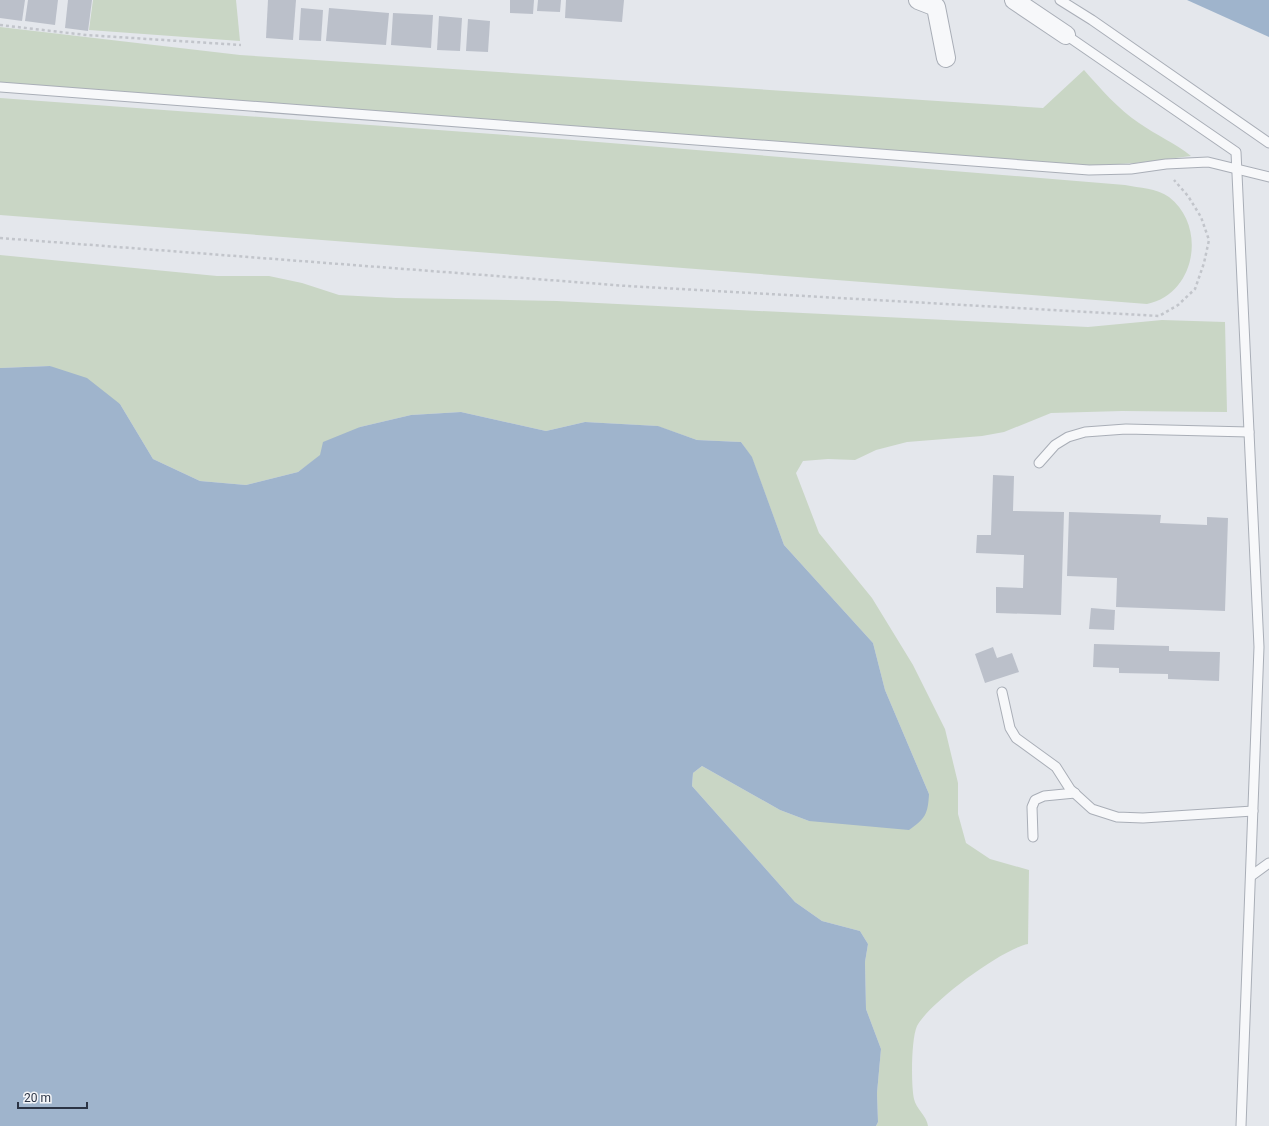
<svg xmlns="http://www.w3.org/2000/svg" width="1269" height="1126" viewBox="0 0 1269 1126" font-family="Roboto,sans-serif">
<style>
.green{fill:#c9d6c5}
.water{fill:#9fb4cc}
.building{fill:#bbc0ca}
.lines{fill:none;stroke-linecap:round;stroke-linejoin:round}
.service-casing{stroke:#a9aeb7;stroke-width:11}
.minor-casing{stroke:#a9aeb7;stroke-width:20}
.path{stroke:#c2c5cb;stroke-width:2.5;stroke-dasharray:3 3;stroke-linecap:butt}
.service{stroke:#f7f8fa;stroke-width:9}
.minor{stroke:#f7f8fa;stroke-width:18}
</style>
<rect width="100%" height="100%" fill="#e4e7ec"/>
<g class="green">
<path d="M 93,0 L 236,0 L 240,41 L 89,30 Z"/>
<path d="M 0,27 L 240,55 L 1043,108 L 1084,70 C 1101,89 1118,109 1139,123 C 1156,135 1175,143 1191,156 L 1136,163 L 1085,166 L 0,83 Z"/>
<path d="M 0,98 L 561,139 L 1125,185 C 1140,188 1156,188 1169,197 C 1207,226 1196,294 1147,304 L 0,215 Z"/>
<path d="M 0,255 L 217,276 L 269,276 L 302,283 L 339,295 L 396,298 L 557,301 L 1088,327 L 1162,320 L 1225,322 L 1227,412 L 1122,411 L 1051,413 L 1004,432 L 982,436 L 907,442 L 876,450 L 855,460 L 828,459 L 803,461 L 796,473 L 819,533 L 872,598 L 913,665 L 945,729 L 958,783 L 958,814 L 966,843 L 990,859 L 1029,870 L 1028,944 C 1002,949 930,1002 917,1026 C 911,1039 911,1086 914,1099 C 916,1109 927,1116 928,1126 L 876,1126 L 878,1122 L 877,1093 L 881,1049 L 866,1009 L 865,962 L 868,944 L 860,931 L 822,921 L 795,902 L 692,786 L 693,773 L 702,766 L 780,810 L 809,821 L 929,794 L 885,690 L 873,643 L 784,545 L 752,458 L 741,442 L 697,440 L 657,426 L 585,422 L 546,431 L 461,412 L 411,415 L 360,427 L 298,472 L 246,485 L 200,481 L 153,459 L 120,404 L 50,366 L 0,368 Z"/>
</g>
<g class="water">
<path d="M 1187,0 L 1269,0 L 1269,37 Z"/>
<path d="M 50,366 L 87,378 L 120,404 L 153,459 L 200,481 L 246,485 L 298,472 L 320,455 L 323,442 L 360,427 L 411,415 L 461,412 L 546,431 L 585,422 L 658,426 L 697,440 L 741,442 L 752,457 L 784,545 L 873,643 L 885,690 L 929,794 C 928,814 925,819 909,830 L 809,821 L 780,810 L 702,766 L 693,773 L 692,786 L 795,902 L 822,921 L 860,931 L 868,944 L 865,962 L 866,1009 L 881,1049 L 877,1093 L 878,1122 L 876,1126 L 0,1126 L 0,368 Z"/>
</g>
<g class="building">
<path d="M 0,0 L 25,0 L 22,21 L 0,18 Z"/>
<path d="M 28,0 L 58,0 L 55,25 L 25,21 Z"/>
<path d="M 68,0 L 92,0 L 88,31 L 65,28 Z"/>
<path d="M 268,0 L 296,0 L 293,40 L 266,38 Z"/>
<path d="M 510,0 L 534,0 L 533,14 L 510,13 Z"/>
<path d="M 538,0 L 561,0 L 560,12 L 537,11 Z"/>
<path d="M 566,0 L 624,0 L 622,22 L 565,18 Z"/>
<path d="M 301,8 L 323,10 L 321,41 L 299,40 Z"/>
<path d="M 329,8 L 389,13 L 386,45 L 326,41 Z"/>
<path d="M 393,13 L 433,15 L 431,48 L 391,45 Z"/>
<path d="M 439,16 L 462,18 L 460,51 L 437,50 Z"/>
<path d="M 468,19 L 490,21 L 488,52 L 466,51 Z"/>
<path d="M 993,475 L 1014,476 L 1013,511 L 1064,512 L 1061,615 L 996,613 L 996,587 L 1023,588 L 1024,555 L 976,553 L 977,535 L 991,535 Z"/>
<path d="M 1069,512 L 1161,515 L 1160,523 L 1207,525 L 1207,517 L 1228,518 L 1225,611 L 1116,607 L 1117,578 L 1067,576 Z"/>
<path d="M 1091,608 L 1115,610 L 1114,630 L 1089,629 Z"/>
<path d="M 1094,644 L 1169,646 L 1169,651 L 1220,652 L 1219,681 L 1168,679 L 1168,674 L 1119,673 L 1119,668 L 1093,667 Z"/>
<path d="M 993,647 L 997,658 L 1012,653 L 1019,672 L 985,683 L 975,654 Z"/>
</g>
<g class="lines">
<defs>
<g id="service">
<path d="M 1060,0 L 1092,20 L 1269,143"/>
<path d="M 1066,35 L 1236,152 L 1259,647 L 1241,1126"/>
<path d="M 0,87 L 1089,170 L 1131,169 L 1166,164 L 1208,162 L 1269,177"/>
<path d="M 1039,463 L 1055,445 L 1068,437 L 1085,432 L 1126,429 L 1249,432"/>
<path d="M 1002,692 L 1010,728 L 1016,738 L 1056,767 L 1070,789 L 1092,809 L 1117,817 L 1143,818 L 1253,811"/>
<path d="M 1033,837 L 1032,807 L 1035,800 L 1044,796 L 1075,793"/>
<path d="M 1251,876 L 1269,863"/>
</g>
<g id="minor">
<path d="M 918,0 L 936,7 L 946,58"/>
<path d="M 1014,0 L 1066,35"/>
</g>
</defs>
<use href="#service" class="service-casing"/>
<use href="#minor" class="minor-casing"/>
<g class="path">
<path d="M 0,25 L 86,35 L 241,45"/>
<path d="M 0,238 L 627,286 L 1159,316 L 1178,305 L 1195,289 L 1204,263 L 1209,240 L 1201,217 L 1188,196 L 1174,180"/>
</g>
<use href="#service" class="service"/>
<use href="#minor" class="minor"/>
</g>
<path d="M18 1102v6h69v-6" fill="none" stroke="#2b3445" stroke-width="2"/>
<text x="24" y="1102" font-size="12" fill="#2b3445" stroke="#f4f6f9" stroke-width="3" paint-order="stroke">20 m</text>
</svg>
